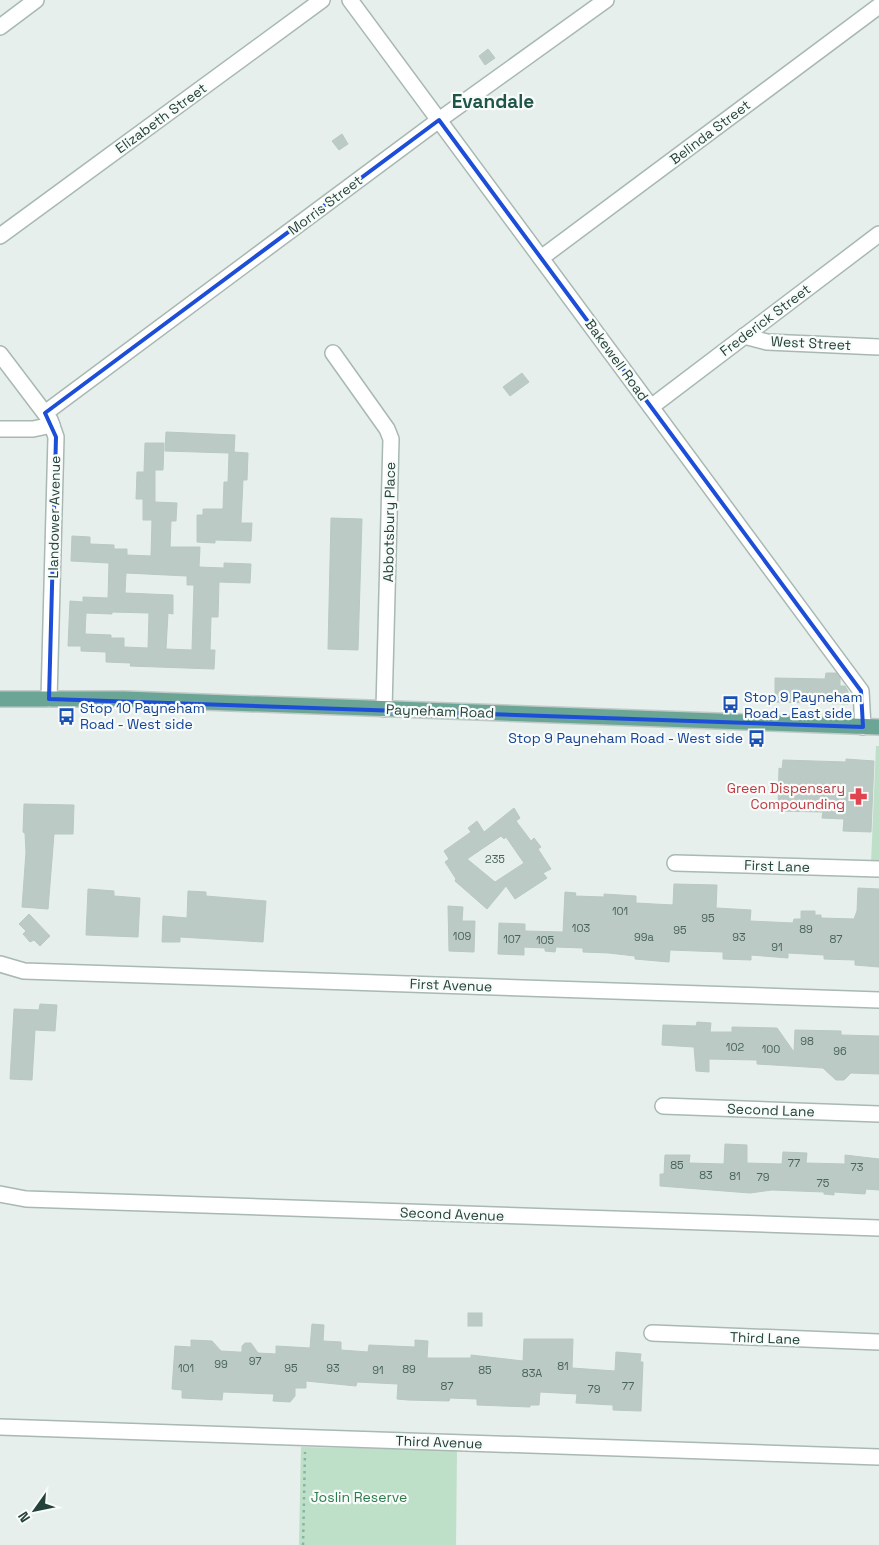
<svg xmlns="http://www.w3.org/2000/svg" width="879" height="1545" viewBox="0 0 879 1545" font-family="'Space Grotesk',sans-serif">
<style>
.green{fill:#bfe0c8}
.building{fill:#bbcac4;stroke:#b8c9c2;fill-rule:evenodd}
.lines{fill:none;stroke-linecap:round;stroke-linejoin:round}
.minor-casing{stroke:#a8b8b2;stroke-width:18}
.major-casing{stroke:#c2cac8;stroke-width:18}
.path{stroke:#86b3a5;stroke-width:2.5;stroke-dasharray:2.5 4;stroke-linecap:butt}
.minor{stroke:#fff;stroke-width:15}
.major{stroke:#6aa596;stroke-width:15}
.marked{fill:none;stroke:#1d4ed8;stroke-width:4;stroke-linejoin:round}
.labels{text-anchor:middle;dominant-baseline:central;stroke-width:4.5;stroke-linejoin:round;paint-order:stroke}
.number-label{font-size:11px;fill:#4a645c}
.street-label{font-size:14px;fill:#24423a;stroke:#f7fbf9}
.transit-label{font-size:14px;fill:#164399;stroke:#f7fbf9;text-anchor:start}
.health-label{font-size:14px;fill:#be3a42;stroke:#f7fbf9;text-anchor:end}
.park-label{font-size:14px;fill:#2d7a4b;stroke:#f7fbf9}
.district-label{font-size:19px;font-weight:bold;fill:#1f5548;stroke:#f7fbf9}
</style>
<rect width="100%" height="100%" fill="#e6efeb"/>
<g class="green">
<path d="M 876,746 L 879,746 L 879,864 L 871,864 Z"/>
<path d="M 301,1447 L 457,1450 L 456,1545 L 299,1545 Z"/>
</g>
<g class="building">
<path d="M 488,49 L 495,58 L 485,65 L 479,56 Z"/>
<path d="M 342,134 L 348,144 L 339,150 L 332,141 Z"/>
<path d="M 522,373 L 529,382 L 510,396 L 503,387 Z"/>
<path d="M 166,432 L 235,435 L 234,452 L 248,453 L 247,480 L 243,480 L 241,523 L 252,523 L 251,541 L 215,540 L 215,543 L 197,542 L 197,515 L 203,515 L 203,509 L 223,509 L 224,482 L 228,482 L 229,453 L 165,451 Z"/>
<path d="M 145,443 L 164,443 L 163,470 L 155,470 L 155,502 L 177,503 L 176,521 L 171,521 L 170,547 L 200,547 L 199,567 L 224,568 L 224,563 L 251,564 L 250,583 L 219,582 L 218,617 L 211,617 L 210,650 L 215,650 L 214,669 L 130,666 L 131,663 L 106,662 L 106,652 L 81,651 L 81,646 L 68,646 L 70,601 L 83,602 L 83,597 L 108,598 L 109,563 L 71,561 L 72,536 L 90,537 L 90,544 L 114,545 L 114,549 L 127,549 L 127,555 L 151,556 L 152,520 L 143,520 L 143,499 L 136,499 L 137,472 L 144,472 ZM 126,573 L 187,576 L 187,585 L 194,585 L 192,650 L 166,649 L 168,613 L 173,614 L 173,595 L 125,593 ZM 112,612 L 149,613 L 148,648 L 124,647 L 124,638 L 111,638 L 111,635 L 85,634 L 86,613 L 112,614 Z"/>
<path d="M 331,518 L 362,519 L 358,650 L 328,649 Z"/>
<path d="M 826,673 L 836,673 L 840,678 L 840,686 L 845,686 L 848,691 L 848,704 L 775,702 L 775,678 L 825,679 Z"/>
<path d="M 846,759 L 874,761 L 871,832 L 843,831 L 844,819 L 822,818 L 823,812 L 778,811 L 779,768 L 782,769 L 783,760 L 846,762 Z"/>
<path d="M 24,804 L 74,805 L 73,834 L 54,834 L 48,909 L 22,907 L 26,852 L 25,833 L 23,832 Z"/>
<path d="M 514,808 L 520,818 L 516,821 L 531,841 L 534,838 L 541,847 L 538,849 L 551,869 L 543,873 L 547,878 L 515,899 L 506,886 L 487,909 L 455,881 L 456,879 L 445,862 L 449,859 L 444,851 L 471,832 L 468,828 L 477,821 L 484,832 ZM 501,836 L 504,839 L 506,837 L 524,863 L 495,882 L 467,859 Z"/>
<path d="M 674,884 L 717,885 L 716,908 L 751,910 L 750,921 L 793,923 L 794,919 L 801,919 L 801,911 L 815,911 L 815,915 L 821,915 L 821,918 L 854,919 L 857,911 L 858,888 L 879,889 L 879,967 L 855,965 L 855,960 L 824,959 L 824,955 L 788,953 L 788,958 L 751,955 L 751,960 L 723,959 L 723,952 L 670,950 L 669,962 L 635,959 L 635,956 L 609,953 L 583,952 L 583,948 L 556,947 L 555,952 L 545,951 L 545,948 L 524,947 L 524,955 L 498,954 L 499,923 L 525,924 L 525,931 L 563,932 L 565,892 L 576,893 L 575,896 L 604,897 L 604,894 L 636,896 L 636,903 L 673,905 Z"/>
<path d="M 88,889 L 114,891 L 114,896 L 140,898 L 138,937 L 86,935 Z"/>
<path d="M 188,891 L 206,892 L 206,896 L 266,901 L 263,942 L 180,937 L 180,942 L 162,942 L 163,916 L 187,918 Z"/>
<path d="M 448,906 L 463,907 L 462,921 L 475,921 L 474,952 L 449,951 Z"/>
<path d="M 29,914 L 50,936 L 40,946 L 34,940 L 30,942 L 23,934 L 26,931 L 19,924 Z"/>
<path d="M 40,1004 L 57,1005 L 55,1031 L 35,1030 L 32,1080 L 10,1079 L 14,1009 L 39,1010 Z"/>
<path d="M 697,1022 L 711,1023 L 710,1032 L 732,1032 L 732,1027 L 777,1028 L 794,1052 L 795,1030 L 841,1031 L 841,1035 L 879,1036 L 879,1074 L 851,1073 L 844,1080 L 836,1080 L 823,1068 L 757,1064 L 757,1060 L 709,1059 L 709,1072 L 696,1071 L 694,1047 L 662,1045 L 663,1025 L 696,1026 Z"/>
<path d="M 725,1144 L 747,1145 L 747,1163 L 782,1164 L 783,1152 L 807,1153 L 806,1163 L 845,1164 L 845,1155 L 879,1159 L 879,1190 L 866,1189 L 865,1194 L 834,1192 L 834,1195 L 824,1194 L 824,1192 L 772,1190 L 750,1193 L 660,1186 L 660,1174 L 664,1174 L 665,1155 L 690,1155 L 689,1163 L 724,1164 Z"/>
<rect x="468" y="1313" width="14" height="13"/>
<path d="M 312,1324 L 324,1325 L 323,1341 L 341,1342 L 341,1350 L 368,1352 L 369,1345 L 415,1347 L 415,1340 L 428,1341 L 427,1358 L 471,1358 L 471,1355 L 523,1361 L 524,1339 L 573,1339 L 572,1368 L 615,1371 L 616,1352 L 641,1354 L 640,1362 L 643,1362 L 641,1411 L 613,1410 L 613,1405 L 576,1403 L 577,1394 L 540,1392 L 539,1405 L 530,1405 L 530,1407 L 477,1405 L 477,1399 L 450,1398 L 449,1401 L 408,1400 L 397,1399 L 398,1384 L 357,1382 L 356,1386 L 306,1381 L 306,1388 L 295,1388 L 295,1396 L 290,1402 L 273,1401 L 274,1394 L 223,1392 L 222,1400 L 182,1398 L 182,1390 L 172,1389 L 175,1346 L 191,1347 L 191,1340 L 212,1341 L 221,1351 L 238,1352 L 242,1352 L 242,1346 L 245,1343 L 251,1343 L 258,1353 L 276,1354 L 276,1346 L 310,1348 Z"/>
</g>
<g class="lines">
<defs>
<g id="minor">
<path d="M 350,0 L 861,691 L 863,727"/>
<path d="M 0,27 L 36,0"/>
<path d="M 0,236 L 322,0"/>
<path d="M 541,258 L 879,6"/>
<path d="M 744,336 L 767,342 L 879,347"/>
<path d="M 333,353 L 387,429 L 391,439 L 384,709"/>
<path d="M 0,354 L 50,420 L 56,437 L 49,699"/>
<path d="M 651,407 L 879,234"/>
<path d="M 45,413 L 439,120 L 606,0"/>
<path d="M 0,429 L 33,429 L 52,425"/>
<path d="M 675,863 L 879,869"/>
<path d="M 0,964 L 24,971 L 879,1000"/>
<path d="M 663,1106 L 879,1114"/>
<path d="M 0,1194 L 26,1199 L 879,1228"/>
<path d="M 652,1333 L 879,1342"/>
<path d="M 0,1427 L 879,1457"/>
</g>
<path id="major" d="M 0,699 L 124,699 L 879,727"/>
</defs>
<use href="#minor" class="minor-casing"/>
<use href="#major" class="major-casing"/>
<path class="path" d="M 303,1545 L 305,1452"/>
<use href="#minor" class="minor"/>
<use href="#major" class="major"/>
</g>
<path class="marked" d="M 439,120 L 861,691 L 863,727 L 49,699 L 56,437 L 45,413 Z"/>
<defs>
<symbol id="bus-bare" viewBox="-9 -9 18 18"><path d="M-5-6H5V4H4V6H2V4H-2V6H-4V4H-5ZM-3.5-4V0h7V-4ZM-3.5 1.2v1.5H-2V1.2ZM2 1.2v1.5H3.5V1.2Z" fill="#1a4fb4" stroke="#f7fbf9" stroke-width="2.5" paint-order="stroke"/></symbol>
<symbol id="pharmacy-bare" viewBox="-9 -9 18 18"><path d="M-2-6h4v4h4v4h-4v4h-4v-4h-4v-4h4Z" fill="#e0444e" stroke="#f7fbf9" stroke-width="2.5" paint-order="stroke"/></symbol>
</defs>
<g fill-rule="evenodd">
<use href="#bus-bare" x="718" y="692" width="25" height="25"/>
<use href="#bus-bare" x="54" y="704" width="25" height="25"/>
<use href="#bus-bare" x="744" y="726" width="25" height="25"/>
<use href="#pharmacy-bare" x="846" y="784" width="25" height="25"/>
</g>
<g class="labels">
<g class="number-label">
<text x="495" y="859">235</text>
<text x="620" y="911">101</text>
<text x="708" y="918">95</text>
<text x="581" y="928">103</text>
<text x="806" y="929">89</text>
<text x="680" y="930">95</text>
<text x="462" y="936">109</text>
<text x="644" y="937">99a</text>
<text x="739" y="937">93</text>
<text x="512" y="939">107</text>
<text x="836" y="939">87</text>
<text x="545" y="940">105</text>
<text x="777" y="947">91</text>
<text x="807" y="1041">98</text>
<text x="735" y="1047">102</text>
<text x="771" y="1049">100</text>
<text x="840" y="1051">96</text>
<text x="794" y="1163">77</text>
<text x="677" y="1165">85</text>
<text x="857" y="1167">73</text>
<text x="706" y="1175">83</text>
<text x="735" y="1176">81</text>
<text x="763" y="1177">79</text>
<text x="823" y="1183">75</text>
<text x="255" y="1361">97</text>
<text x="221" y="1364">99</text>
<text x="563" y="1366">81</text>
<text x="186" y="1368">101</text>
<text x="291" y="1368">95</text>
<text x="333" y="1368">93</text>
<text x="409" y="1369">89</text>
<text x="378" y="1370">91</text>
<text x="485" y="1370">85</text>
<text x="532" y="1373">83A</text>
<text x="447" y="1386">87</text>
<text x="628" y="1386">77</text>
<text x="594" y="1389">79</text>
</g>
<g class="street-label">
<text transform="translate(161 118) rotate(-36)">Elizabeth Street</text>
<text transform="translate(710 132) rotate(-37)">Belinda Street</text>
<text transform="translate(325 205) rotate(-37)">Morris Street</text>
<text transform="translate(765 320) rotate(-37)">Frederick Street</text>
<text transform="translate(811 343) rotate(3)">West Street</text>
<text transform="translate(617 360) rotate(54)">Bakewell Road</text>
<text transform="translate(54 517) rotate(-89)">Llandower Avenue</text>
<text transform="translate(389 522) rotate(-89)">Abbotsbury Place</text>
<text transform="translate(440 711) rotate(2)">Payneham Road</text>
<text transform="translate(777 866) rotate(2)">First Lane</text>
<text transform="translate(451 985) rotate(2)">First Avenue</text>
<text transform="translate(771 1110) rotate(2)">Second Lane</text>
<text transform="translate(452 1214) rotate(2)">Second Avenue</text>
<text transform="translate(765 1338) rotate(2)">Third Lane</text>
<text transform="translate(439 1442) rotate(2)">Third Avenue</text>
</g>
<g class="transit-label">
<text x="744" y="697">Stop 9 Payneham<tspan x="744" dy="16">Road - East side</tspan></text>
<text x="80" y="708">Stop 10 Payneham<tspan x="80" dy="16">Road - West side</tspan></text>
<text x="743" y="738" text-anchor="end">Stop 9 Payneham Road - West side</text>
</g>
<g class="health-label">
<text x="845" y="788">Green Dispensary<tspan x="845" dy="16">Compounding</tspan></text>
</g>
<g class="park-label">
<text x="359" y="1497">Joslin Reserve</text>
</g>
<g class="district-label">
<text x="493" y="101">Evandale</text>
</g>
</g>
<g transform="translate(35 1510) rotate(237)" stroke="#f7fbf9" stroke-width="4" paint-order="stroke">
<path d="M0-4L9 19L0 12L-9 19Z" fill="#24423a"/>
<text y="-8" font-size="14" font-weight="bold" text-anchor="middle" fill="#24423a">N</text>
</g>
</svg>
